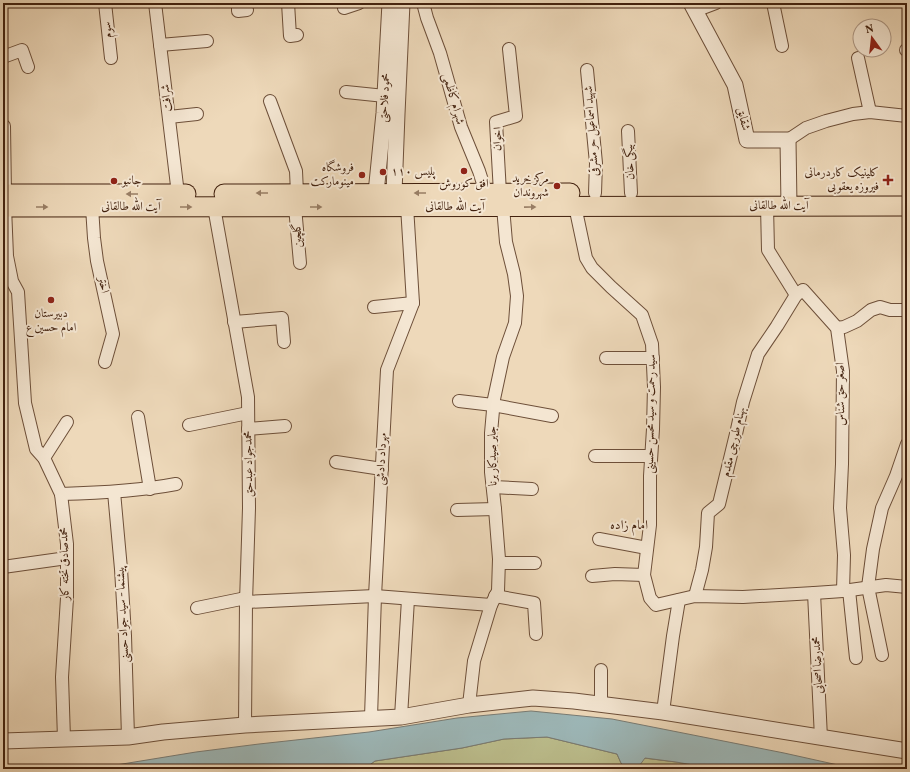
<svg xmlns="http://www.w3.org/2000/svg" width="910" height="772" viewBox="0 0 910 772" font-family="Vollkorn,Amiri,serif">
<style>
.green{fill:#bcbe8d;stroke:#7f704e}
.water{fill:#9db8b9;stroke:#797c75}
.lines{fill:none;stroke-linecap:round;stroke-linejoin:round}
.minor-casing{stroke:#6d4f39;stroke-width:14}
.tertiary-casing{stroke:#6d4f39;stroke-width:17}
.primary-casing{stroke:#42210e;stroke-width:21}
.minor{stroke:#f4e6d2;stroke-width:12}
.tertiary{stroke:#f4e6d2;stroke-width:15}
.primary{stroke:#eed9ba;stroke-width:19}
.oneway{fill:#987d64}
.poi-dot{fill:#8f2418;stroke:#f4e6d2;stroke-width:1.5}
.labels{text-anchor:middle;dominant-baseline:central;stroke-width:4;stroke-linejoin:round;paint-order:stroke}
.street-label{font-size:12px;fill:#42210e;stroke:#f4e6d2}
.poi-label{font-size:12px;fill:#42210e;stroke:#f4e6d2;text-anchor:end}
.neighbourhood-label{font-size:13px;fill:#42210e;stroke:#f4e6d2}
</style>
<rect width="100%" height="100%" fill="#eed9ba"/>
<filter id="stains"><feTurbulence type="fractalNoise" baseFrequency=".005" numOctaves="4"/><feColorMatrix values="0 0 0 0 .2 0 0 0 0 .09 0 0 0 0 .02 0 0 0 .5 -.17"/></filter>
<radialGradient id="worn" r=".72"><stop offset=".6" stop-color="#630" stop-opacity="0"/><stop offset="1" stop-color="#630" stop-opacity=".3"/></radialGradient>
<g class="green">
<path d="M 547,737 L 617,754 L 621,763 L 626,769 L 364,769 L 375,761 L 462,748 L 504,739 Z"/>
<path d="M 644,758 L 676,762 L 716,769 L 637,769 Z"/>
</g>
<path class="water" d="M 531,711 L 612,719 L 784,753 L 856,769 L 716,769 L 676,762 L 645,758 L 637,769 L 626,769 L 621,763 L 617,754 L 547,737 L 504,739 L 462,748 L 375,761 L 364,769 L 24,769 L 110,766 L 196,752 L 259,744 L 369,732 L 457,718 Z"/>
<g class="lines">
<defs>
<g id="minor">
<path d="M 105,3 L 111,58"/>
<path d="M 155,3 L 178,194"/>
<path d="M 238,3 L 238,11 L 247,10"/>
<path d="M 288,3 L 290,36 L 297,35"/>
<path d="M 423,3 L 427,18 L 440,53 L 461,127 L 479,171 L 486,193"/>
<path d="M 773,3 L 782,46"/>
<path d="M 344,8 L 359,3"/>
<path d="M 695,11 L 716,3"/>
<path d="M 160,45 L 207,41"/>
<path d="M 906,50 L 907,50"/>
<path d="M 3,57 L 22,50 L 28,67"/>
<path d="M 858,58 L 870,112"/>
<path d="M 587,70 L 596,163 L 595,193"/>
<path d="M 346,92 L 385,96"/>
<path d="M 270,101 L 296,171 L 297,193"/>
<path d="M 169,117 L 197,114"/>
<path d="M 3,126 L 4,126 L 5,194"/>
<path d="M 628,131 L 631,193"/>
<path d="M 788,140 L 806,128 L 826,121 L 853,114 L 870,112 L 907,116"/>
<path d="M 500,193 L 496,122 L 516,116 L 509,49"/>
<path d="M 575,206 L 586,258 L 592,268 L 611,287 L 642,315 L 652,344 L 654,387 L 653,429 L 650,476 L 650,525 L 644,575 L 650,598 L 656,605 L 695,596 L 743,597 L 814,593 L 843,591 L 886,585 L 907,587"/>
<path d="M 767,206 L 768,250 L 796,295 L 803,290 L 837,328 L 843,371 L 842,464 L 840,508 L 844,555 L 843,591"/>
<path d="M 5,207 L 7,256 L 12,281 L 18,292 L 25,403 L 36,449 L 44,458 L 61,494 L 67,544 L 67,598 L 62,677 L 64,739"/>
<path d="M 92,207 L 94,238 L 97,261 L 113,334 L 105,362"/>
<path d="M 214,207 L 248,397 L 249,508 L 246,602 L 245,725"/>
<path d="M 295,207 L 300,263"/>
<path d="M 374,307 L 413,303"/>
<path d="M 234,322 L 282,318 L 284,342"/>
<path d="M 837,328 L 844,327 L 857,321 L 871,310 L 880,307 L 890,310 L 907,310"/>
<path d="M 606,358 L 653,358"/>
<path d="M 459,401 L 493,405 L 552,416"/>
<path d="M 138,417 L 150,489"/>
<path d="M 189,425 L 248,413"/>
<path d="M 248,429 L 285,426"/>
<path d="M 595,456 L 651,456"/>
<path d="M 44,458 L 67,422"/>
<path d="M 336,462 L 382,469"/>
<path d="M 493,487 L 532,489"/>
<path d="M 114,492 L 121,569 L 125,636 L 128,737"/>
<path d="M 61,494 C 99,493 138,491 176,484"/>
<path d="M 457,510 L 495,509"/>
<path d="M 599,539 L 647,548"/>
<path d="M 499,563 L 535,563"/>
<path d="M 3,567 L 67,558"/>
<path d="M 592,576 L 615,574 L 644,575"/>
<path d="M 849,590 L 856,658"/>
<path d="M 814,593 L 821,738"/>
<path d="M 495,596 L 534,603 L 536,634"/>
<path d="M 695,596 L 702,570 L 706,547 L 708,513 L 719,504 L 736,434 L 743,402 L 758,354 L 777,326 L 796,295"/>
<path d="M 246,602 L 375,596 L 491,605"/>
<path d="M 197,608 L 241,599 L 246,597"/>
<path d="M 882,655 L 868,587 L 873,549 L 882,508 L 896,476 L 907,444"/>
<path d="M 601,704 L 601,670"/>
<path d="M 469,705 L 474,661 L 491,605 L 498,591 L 499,559 L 495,509 L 491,472 L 491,433 L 494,399 L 503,357 L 515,323 L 517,296 L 514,274 L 506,242 L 503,207"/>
<path d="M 663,712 L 673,636 L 679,600"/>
<path d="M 371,717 L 375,596 L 387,370 L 413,303 L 407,206"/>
<path d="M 401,717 L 408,599"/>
</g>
<g id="tertiary">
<path d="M 691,3 L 735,85 L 747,140 L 788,140 L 789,206"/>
<path d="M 376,193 L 384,113 L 390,3"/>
<path d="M 394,193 L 397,114 L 402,3"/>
<path d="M 3,741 L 128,737 L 163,732 L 245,725 L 401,717 L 469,705 L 533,698 L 574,701 L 663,712 L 907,751"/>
</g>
<g id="primary">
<path d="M 3,194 L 186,194"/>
<path d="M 224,194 L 570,193"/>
<path d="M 3,207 L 907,206"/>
</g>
</defs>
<use href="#minor" class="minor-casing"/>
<use href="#tertiary" class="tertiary-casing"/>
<use href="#primary" class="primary-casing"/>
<use href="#minor" class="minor"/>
<use href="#tertiary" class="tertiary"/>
<use href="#primary" class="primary"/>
</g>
<defs><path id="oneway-solid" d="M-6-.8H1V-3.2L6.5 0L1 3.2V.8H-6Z"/></defs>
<g class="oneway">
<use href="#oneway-solid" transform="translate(262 193) rotate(180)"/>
<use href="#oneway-solid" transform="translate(420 193) rotate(180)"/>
<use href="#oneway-solid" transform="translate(132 194) rotate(180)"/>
<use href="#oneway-solid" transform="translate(42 207)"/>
<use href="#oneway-solid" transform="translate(186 207)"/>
<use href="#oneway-solid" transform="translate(316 207)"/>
<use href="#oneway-solid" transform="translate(530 207) rotate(-1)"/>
</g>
<g class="poi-dot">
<circle cx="464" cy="171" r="4"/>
<circle cx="383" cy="172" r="4"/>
<circle cx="362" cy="175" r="4"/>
<path d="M886 174h4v4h4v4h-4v4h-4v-4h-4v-4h4z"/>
<circle cx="114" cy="181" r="4"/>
<circle cx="557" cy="186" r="4"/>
<circle cx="51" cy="300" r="4"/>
</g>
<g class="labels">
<g class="street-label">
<text transform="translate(108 30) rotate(-96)">سوم</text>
<text transform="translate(167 98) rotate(-97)">شرافت</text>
<text transform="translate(385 98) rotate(-86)">محمود فلاحتی</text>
<text transform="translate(453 99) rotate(74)">شهرام کاظمی</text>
<text transform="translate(743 119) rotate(77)">شقایق</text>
<text transform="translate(592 131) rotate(-94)">شهید اسماعیل حر مشرقی</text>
<text transform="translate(498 139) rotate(-89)">اخوان</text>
<text transform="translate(630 162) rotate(-93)">بیگی خان</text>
<text x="779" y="206">آیت الله طالقانی</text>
<text x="131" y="207">آیت الله طالقانی</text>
<text x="455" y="207">آیت الله طالقانی</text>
<text transform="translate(298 235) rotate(-95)">گلچین</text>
<text transform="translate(103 285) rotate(77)">اختر</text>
<text transform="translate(841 394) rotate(-91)">اصغر حق شناس</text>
<text transform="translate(651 414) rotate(-89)">سید رحمت و سید محسن حسینی</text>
<text transform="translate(734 442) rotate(-77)">بهنام طورچی مقدم</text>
<text transform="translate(493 456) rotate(-91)">جابر صیدکار برنا</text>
<text transform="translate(382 459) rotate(-87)">مهرداد دادشی</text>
<text transform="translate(249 464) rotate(-91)">محمدجواد عبدحق</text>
<text transform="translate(65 564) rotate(-91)">محمدصادق تخته کار</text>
<text transform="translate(123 614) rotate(-93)">پیشنما - سید جواد حسنی</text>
<text transform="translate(818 665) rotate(-93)">محمدرضا اصحابی</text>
</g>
<g class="poi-label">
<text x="354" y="168">فروشگاه<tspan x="354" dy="14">مینومارکت</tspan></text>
<text x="391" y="172" text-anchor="start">پلیس ۱۱۰</text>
<text x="879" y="173">کلینیک کاردرمانی<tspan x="879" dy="14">فیروزه یعقوبی</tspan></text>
<text x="549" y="179">مرکز خرید<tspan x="549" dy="14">شهروندان</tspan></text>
<text x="122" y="181" text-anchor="start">جانبو</text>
<text x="464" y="184" text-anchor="middle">افق کوروش</text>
<text x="51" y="314" text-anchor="middle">دبیرستان<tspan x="51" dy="14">امام حسین ع</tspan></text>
</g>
<g class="neighbourhood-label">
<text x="629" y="526">امام زاده</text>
</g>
</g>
<rect width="910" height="772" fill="none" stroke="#eed9ba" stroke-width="16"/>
<rect x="4" y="4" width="902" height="764" fill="none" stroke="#42210e" stroke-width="2"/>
<rect x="8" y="8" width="894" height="756" fill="none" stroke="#42210e"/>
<g transform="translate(872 38) rotate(345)"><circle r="19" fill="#f4e6d2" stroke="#ad9784"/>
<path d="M0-3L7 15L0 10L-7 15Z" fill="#8f2418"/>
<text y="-6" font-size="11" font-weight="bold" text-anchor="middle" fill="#42210e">N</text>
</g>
<rect width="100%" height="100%" filter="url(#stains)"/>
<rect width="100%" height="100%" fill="url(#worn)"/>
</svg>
